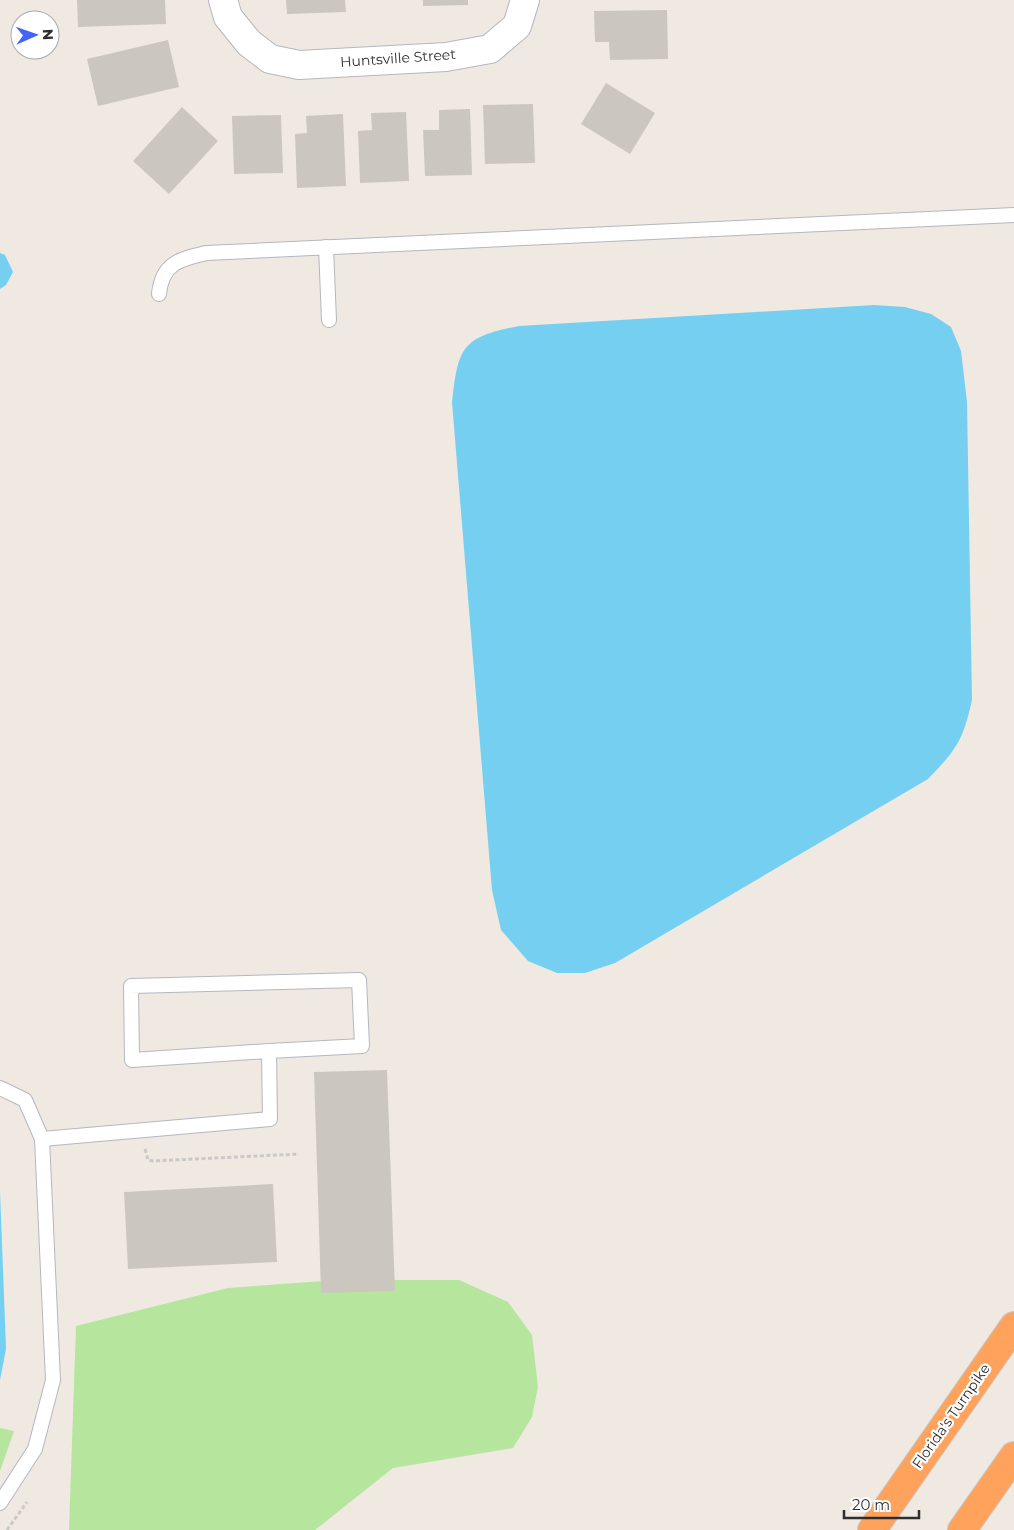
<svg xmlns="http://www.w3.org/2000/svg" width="1014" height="1530" viewBox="0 0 1014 1530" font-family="Montserrat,sans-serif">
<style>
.green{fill:#b6e59e}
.water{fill:#75cff0}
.building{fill:#cbc7bf}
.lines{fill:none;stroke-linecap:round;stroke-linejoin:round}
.lane-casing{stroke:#b4b7c1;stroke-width:16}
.street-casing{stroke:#b4b7c1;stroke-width:30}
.highway-casing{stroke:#c9c9c9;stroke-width:30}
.path{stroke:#c9c9c9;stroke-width:3;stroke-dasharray:4 2.5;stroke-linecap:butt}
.lane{stroke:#fff;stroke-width:14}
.street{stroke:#fff;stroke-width:28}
.highway{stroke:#ffa35c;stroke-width:28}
.labels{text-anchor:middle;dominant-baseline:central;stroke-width:4.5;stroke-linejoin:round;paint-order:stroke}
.street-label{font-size:14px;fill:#2e2e2e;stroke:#fff}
</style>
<rect width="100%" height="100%" fill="#efe9e1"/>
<g class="green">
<path d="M 338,1280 L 459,1280 L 508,1302 L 532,1335 L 538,1387 L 532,1417 L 513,1448 L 393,1468 L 315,1530 L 69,1530 L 76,1326 L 228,1288 Z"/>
<path d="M 0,1428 L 14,1431 L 0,1471 Z"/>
</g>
<g class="water">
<path d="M 0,253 L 5,255 L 13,272 L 6,285 L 0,289 Z"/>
<path d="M 874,305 L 905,307 L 931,314 L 951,327 L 961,351 L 967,402 L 972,700 C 963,740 957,749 928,779 L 615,963 L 585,973 L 557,973 L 528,961 L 501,930 L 492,890 L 452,402 C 458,347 462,337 519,326 Z"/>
<path d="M 0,1191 L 6,1349 L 0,1380 Z"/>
</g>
<g class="building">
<path d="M 77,0 L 165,0 L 166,24 L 78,27 Z"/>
<path d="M 286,0 L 345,0 L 346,12 L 287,14 Z"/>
<path d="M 423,0 L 468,0 L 468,5 L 423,6 Z"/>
<path d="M 667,10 L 668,59 L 610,60 L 609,42 L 595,42 L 594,11 Z"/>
<path d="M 168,40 L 179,87 L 98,106 L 87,59 Z"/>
<path d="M 606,83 L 655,113 L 630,154 L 581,124 Z"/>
<path d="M 533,104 L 535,163 L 485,164 L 483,105 Z"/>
<path d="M 182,107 L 218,141 L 169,194 L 133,161 Z"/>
<path d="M 470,109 L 472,175 L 425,176 L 423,130 L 439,130 L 439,110 Z"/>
<path d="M 406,112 L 409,181 L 360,183 L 358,131 L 372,130 L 371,113 Z"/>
<path d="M 343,114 L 346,186 L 297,188 L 295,134 L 307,133 L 306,116 Z"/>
<path d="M 281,115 L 283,173 L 234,174 L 232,116 Z"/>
<path d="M 387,1070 L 395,1291 L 321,1293 L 314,1072 Z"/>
<path d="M 273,1184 L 277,1262 L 128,1269 L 124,1192 Z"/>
</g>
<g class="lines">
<defs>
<g id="lane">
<path d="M 326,247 L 329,320"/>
<path d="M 159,294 C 162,263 180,259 206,253 L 1014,215"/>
<path d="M 0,1088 L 25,1100 L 42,1139 L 53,1380 L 35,1449 L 0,1503"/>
<path d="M 42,1139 L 270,1119 L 269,1051 L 362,1046 L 359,980 L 131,986 L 132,1060 L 269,1051"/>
</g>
<path id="street" d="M 223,0 L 228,17 L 249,43 L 270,59 L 299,65 L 446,57 L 490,49 L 517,26 L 525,0"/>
<g id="highway">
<path d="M 872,1530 L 1014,1326"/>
<path d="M 962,1530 L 1014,1456"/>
</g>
</defs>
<use href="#lane" class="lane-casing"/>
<use href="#street" class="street-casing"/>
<use href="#highway" class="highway-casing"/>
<g class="path">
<path d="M 145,1149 L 148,1160 L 153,1161 L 299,1154"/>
<path d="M 7,1530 L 27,1502"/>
</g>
<use href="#lane" class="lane"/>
<use href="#street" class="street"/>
<use href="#highway" class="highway"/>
</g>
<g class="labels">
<g class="street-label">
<text transform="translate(398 58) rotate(-4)">Huntsville Street</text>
<text transform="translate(951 1416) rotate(-55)">Florida's Turnpike</text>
</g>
</g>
<g transform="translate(35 35) rotate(88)"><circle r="24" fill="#ffffff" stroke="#ababab"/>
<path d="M0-4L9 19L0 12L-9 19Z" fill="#4264fb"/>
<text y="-8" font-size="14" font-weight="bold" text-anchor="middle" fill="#2e2e2e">N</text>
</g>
<path d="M844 1510v8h75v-8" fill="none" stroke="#2e2e2e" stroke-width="2.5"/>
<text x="852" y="1510" font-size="15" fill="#2e2e2e" stroke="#ffffff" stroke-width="4" paint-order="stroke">20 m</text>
</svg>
